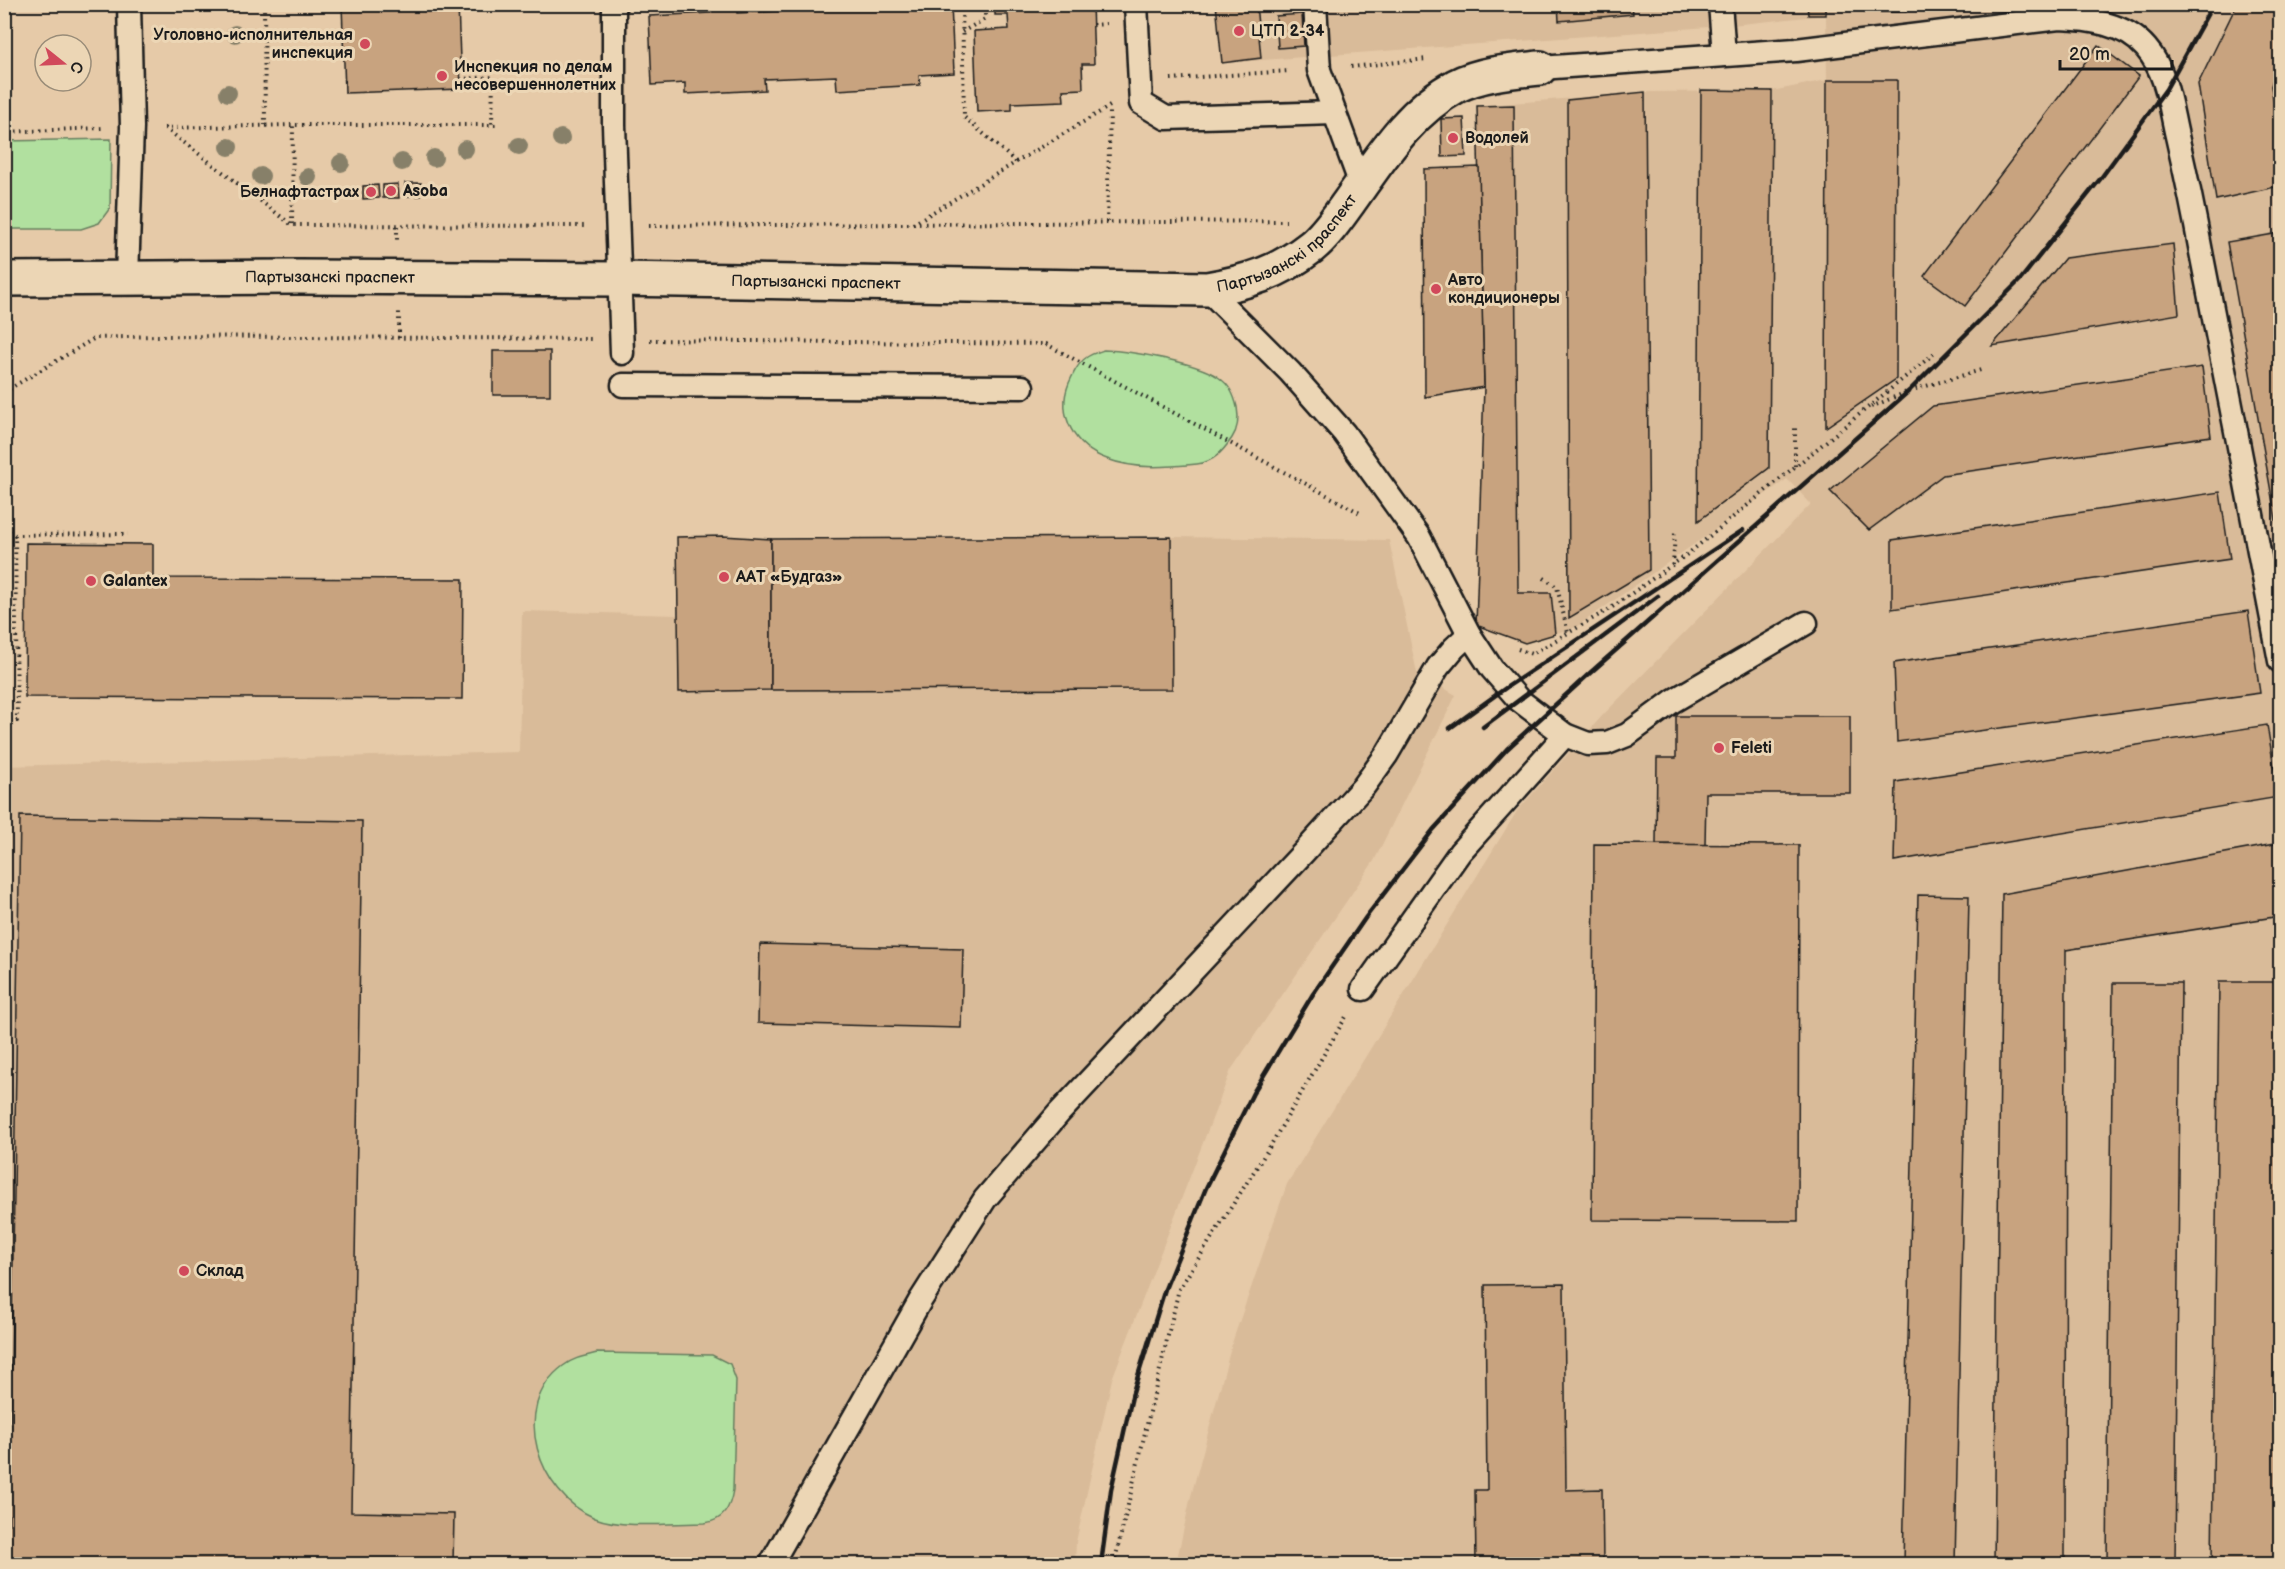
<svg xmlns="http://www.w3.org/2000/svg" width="2285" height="1569" viewBox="0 0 2285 1569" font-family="'Balsamiq Sans',sans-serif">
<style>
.built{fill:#d9bb99}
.green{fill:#b1e09f;stroke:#667e5e;stroke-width:1.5}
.building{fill:#c8a37f;stroke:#1c1c1c;stroke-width:1.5}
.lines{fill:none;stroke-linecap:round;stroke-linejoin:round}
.lane-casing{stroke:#1c1c1c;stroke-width:27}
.street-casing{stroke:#1c1c1c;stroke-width:38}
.path{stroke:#1c1c1c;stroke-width:4;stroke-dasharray:1.5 4.5;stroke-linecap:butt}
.lane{stroke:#ecd6b5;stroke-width:22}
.street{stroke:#ecd6b5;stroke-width:33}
.rail{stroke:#1c1c1c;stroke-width:4.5}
.tree{fill:#878069}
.poi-dot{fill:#d1495b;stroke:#ecd6b5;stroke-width:2}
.labels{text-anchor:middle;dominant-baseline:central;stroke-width:6;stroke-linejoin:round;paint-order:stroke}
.poi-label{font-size:16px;font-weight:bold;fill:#1c1c1c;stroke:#ecd6b5;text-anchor:start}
.street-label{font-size:16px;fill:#1c1c1c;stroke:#ecd6b5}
</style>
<rect width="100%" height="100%" fill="#e6caa8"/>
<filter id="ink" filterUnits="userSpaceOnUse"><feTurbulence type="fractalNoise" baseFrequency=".0167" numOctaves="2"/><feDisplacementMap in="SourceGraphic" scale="12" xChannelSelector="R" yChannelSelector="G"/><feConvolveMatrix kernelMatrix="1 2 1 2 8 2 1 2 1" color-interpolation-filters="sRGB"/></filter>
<g filter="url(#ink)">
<g class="built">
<path d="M 1216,5 L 2280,5 L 2280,1564 L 1176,1564 L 1191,1496 L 1233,1340 L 1287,1184 L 1517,811 L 1603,715 L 1811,504 L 1787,479 L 1576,627 L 1525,643 L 1476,625 L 1484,387 L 1477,106 L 1645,92 L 1772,91 L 1827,80 L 1826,15 L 1722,26 L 1222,63 Z"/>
<path d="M 723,536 L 771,539 L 1171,537 L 1389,540 L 1417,673 L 1456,695 L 1374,861 L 1231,1070 L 1112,1379 L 1076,1542 L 1075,1564 L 5,1564 L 4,766 L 519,752 L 522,611 L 678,615 L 677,537 Z"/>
</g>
<g class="green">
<path d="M 111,139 L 110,208 L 99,223 L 81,229 L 5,229 L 5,141 Z"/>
<path d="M 1104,350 C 1131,351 1196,362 1218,377 C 1230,385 1234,395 1237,407 C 1239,418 1238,429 1232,438 C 1223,451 1214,462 1197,464 C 1167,467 1136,470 1107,459 C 1075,448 1056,415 1069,383 C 1073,374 1078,363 1087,357 C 1091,354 1098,352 1104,350 Z"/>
<path d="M 597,1353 L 712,1355 L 730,1364 L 736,1380 L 733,1490 C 730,1508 724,1520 705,1523 C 673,1523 623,1529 595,1518 C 539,1495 508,1407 563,1366 C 573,1358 585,1356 597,1353 Z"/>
</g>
<g class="building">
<path d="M 342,4 L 458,4 L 461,89 L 345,93 Z"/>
<path d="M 711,4 L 737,4 L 737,13 L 862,7 L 862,4 L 887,4 L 888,7 L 951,4 L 954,73 L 919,75 L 920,85 L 837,90 L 836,76 L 764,79 L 765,90 L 685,94 L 685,83 L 652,85 L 649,16 L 711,13 Z"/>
<path d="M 995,4 L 1092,4 L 1094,64 L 1082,64 L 1083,89 L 1063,90 L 1064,101 L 1012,103 L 1012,110 L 977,112 L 974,31 L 1009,29 L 1008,15 L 995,15 Z"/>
<path d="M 1216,4 L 1256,4 L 1261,58 L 1222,63 Z"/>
<path d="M 1558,4 L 1632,4 L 1633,14 L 1559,21 Z"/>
<path d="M 1807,4 L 1826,4 L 1826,15 L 1808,15 Z"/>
<rect x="1865" y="4" width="41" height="8"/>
<path d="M 2237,4 L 2280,4 L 2280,55 L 2271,86 L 2280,140 L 2280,186 L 2216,200 L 2198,84 Z"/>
<path d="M 1302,14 L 1304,46 L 1278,48 L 1276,16 Z"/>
<path d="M 2098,45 L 2139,76 L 1965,306 L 1924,276 Z"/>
<path d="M 1827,80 L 1897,80 L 1896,379 L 1826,427 Z"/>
<path d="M 1701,90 L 1772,91 L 1769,468 L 1698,521 Z"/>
<path d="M 1645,92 L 1649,570 L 1569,618 L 1567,100 Z"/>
<path d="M 1514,105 L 1518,593 L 1551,593 L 1555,634 L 1525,643 L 1476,625 L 1484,387 L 1477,106 Z"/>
<path d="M 1464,118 L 1466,156 L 1442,157 L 1441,119 Z"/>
<path d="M 1479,167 L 1484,387 L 1425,397 L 1424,169 Z"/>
<path d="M 405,183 L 421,183 L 420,196 L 405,196 Z"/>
<path d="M 398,184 L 399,198 L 383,198 L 383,185 Z"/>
<path d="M 378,185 L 379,198 L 363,199 L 363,186 Z"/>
<path d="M 2280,233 L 2280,543 L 2227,242 Z"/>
<path d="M 2173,244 L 2179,314 L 1992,346 L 2065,258 Z"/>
<rect x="493" y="351" width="57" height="44"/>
<path d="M 2202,367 L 2211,436 L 1943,475 L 1869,530 L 1830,491 L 1933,406 Z"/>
<path d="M 2220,492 L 2230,559 L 1892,609 L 1892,540 Z"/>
<path d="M 723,536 L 771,539 L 771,690 L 679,692 L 677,537 Z"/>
<path d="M 1171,537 L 1172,689 L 771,690 L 771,539 Z"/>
<path d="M 26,543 L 153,544 L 153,578 L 463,579 L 462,699 L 25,697 Z"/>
<path d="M 2248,611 L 2260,693 L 1897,742 L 1894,663 Z"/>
<path d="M 1676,716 L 1850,716 L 1850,793 L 1706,793 L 1705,845 L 1656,844 L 1657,758 L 1676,758 Z"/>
<path d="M 2267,725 L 2279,797 L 1894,861 L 1896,782 Z"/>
<path d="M 20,816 L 362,821 L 351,1512 L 454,1514 L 453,1564 L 8,1564 Z"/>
<path d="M 2280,843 L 2280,916 L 2066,950 L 2065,1564 L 1994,1564 L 2002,894 Z"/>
<path d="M 1594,844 L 1799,845 L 1798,1221 L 1592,1220 Z"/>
<path d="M 1918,895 L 1969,896 L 1955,1564 L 1903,1564 Z"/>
<path d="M 760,944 L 963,949 L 961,1028 L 758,1023 Z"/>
<path d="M 2219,982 L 2280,982 L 2280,1564 L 2212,1564 Z"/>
<path d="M 2113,983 L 2181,983 L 2175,1564 L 2107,1564 Z"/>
<path d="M 1564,1284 L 1566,1490 L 1602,1489 L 1603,1564 L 1476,1564 L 1475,1490 L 1487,1490 L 1485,1285 Z"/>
</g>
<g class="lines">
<defs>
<g id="lane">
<path d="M 614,4 L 614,125 L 622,353"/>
<path d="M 1136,4 L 1141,103 L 1166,118 L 1335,113"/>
<path d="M 1315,4 L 1319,70 L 1361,185"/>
<path d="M 1720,4 L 1724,54"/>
<path d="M 1540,68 L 1796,50 L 2059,18 C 2088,19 2125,23 2146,48 C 2167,72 2170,106 2177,136 C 2186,175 2194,213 2201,252 C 2228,388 2254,525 2280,661"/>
<path d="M 127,278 L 132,127 L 129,4"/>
<path d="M 1207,289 L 1290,372 L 1344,433 L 1419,537 L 1469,634 L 1492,669 L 1519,700 L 1565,735 L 1588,744 L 1607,743 L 1627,735 L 1673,701 L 1806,623"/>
<path d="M 623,385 L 1022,387"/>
<path d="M 1363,989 L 1460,852 L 1565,735"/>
<path d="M 771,1564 L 920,1301 L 985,1199 L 1059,1113 L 1304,852 L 1364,786 L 1387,754 L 1438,667 L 1454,648 L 1469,634"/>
</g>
<g id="street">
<path id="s1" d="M 4,279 L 298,277 L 618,279 L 1207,289 C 1248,282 1278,273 1311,247 C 1326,235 1338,217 1349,202 C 1380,159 1408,112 1456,86 C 1482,73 1512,71 1540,68"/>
</g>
</defs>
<use href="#lane" class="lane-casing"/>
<use href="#street" class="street-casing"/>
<g class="path">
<path d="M 264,4 L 265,125"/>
<path d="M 962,4 L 964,117 L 1016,162"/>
<path d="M 1093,25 L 1106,24"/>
<path d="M 962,32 L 985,19 L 985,4"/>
<path d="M 1351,67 L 1427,59"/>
<path d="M 460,79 L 493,77 L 492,125"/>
<path d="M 1171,79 L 1289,71"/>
<path d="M 164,128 L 293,125 L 499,125"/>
<path d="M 165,128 L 292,225 L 587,226"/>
<path d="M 4,132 L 103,128"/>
<path d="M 1107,222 L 1110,112"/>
<path d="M 292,224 L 293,125"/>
<path d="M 913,224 L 1110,106"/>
<path d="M 397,226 L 397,241"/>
<path d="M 649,226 L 1286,221"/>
<path d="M 399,338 L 399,312"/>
<path d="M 650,340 L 1046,344 L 1362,514"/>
<path d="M 4,392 L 95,338 L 155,336 L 592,339"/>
<path d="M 1871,407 L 1909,391 L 1981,370"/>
<path d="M 1795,466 L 1795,428"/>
<path d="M 4,528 L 15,535 L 128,534"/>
<path d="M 1673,565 L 1675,533"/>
<path d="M 1544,578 L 1557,587 L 1568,633"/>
<path d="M 1518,649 L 1532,654 L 1611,608 L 1689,553 L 1936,352"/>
<path d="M 4,721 L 17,721 L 15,535"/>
<path d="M 1114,1564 L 1179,1289 L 1269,1148 L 1347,1015"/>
</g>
<use href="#lane" class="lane"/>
<use href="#street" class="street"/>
<g class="rail">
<path d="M 1483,727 L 1658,596"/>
<path d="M 1450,728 L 1507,687 L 1743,530"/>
<path d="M 1101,1564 L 1111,1490 L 1133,1392 L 1165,1289 L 1206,1188 L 1253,1093 L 1313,994 L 1366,917 L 1433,830 L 1507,749 L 1590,673 L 1909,391 L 2021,279 L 2101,178 L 2166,89 L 2213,4"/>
</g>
</g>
<g class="tree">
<circle cx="235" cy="34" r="9"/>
<circle cx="228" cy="93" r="9"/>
<circle cx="561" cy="138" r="9"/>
<circle cx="519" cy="146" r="9"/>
<circle cx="229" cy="147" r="9"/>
<circle cx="465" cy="149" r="9"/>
<circle cx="434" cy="158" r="9"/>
<circle cx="402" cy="162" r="9"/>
<circle cx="341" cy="163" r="9"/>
<circle cx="261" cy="176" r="9"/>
<circle cx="308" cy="177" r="9"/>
</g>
</g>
<g class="poi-dot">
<circle cx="1239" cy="31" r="6"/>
<circle cx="365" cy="44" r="6"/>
<circle cx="442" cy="76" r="6"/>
<circle cx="1453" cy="138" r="6"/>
<circle cx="391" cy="191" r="6"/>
<circle cx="371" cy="192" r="6"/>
<circle cx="1436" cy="289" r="6"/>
<circle cx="724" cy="577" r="6"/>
<circle cx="91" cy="581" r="6"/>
<circle cx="1719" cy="748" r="6"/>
<circle cx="184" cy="1271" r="6"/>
</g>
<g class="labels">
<g class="poi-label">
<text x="1251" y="31">ЦТП 2-34</text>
<text x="353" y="35" text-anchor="end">Уголовно-исполнительная<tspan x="353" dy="18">инспекция</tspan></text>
<text x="454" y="67">Инспекция по делам<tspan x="454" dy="18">несовершеннолетних</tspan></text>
<text x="1465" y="138">Водолей</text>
<text x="403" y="191">Asoba</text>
<text x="359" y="192" text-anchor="end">Белнафтастрах</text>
<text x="1448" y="280">Авто<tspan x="1448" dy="18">кондиционеры</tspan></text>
<text x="736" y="577">ААТ «Будгаз»</text>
<text x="103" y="581">Galantex</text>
<text x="1731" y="748">Feleti</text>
<text x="196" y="1271">Склад</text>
</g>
<g class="street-label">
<text stroke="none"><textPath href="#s1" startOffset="1298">Партызанскі праспект</textPath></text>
<text stroke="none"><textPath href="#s1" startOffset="326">Партызанскі праспект</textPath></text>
<text stroke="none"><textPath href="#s1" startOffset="812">Партызанскі праспект</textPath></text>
</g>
</g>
<rect width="2285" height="1569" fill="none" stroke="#ecd6b5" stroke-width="24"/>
<rect x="12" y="12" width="2261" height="1545" fill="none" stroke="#1c1c1c" stroke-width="2" filter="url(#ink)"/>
<g transform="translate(63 63) rotate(108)"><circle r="28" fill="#ecd6b5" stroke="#998c78" stroke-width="1.5"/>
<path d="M0-4.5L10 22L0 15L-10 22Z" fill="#d1495b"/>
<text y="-9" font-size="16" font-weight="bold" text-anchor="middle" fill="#1c1c1c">С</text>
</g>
<path d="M2060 60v9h112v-9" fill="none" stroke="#1c1c1c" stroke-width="3"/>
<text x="2069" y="60" font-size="18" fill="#1c1c1c" stroke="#ecd6b5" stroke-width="4.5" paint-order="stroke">20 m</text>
</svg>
